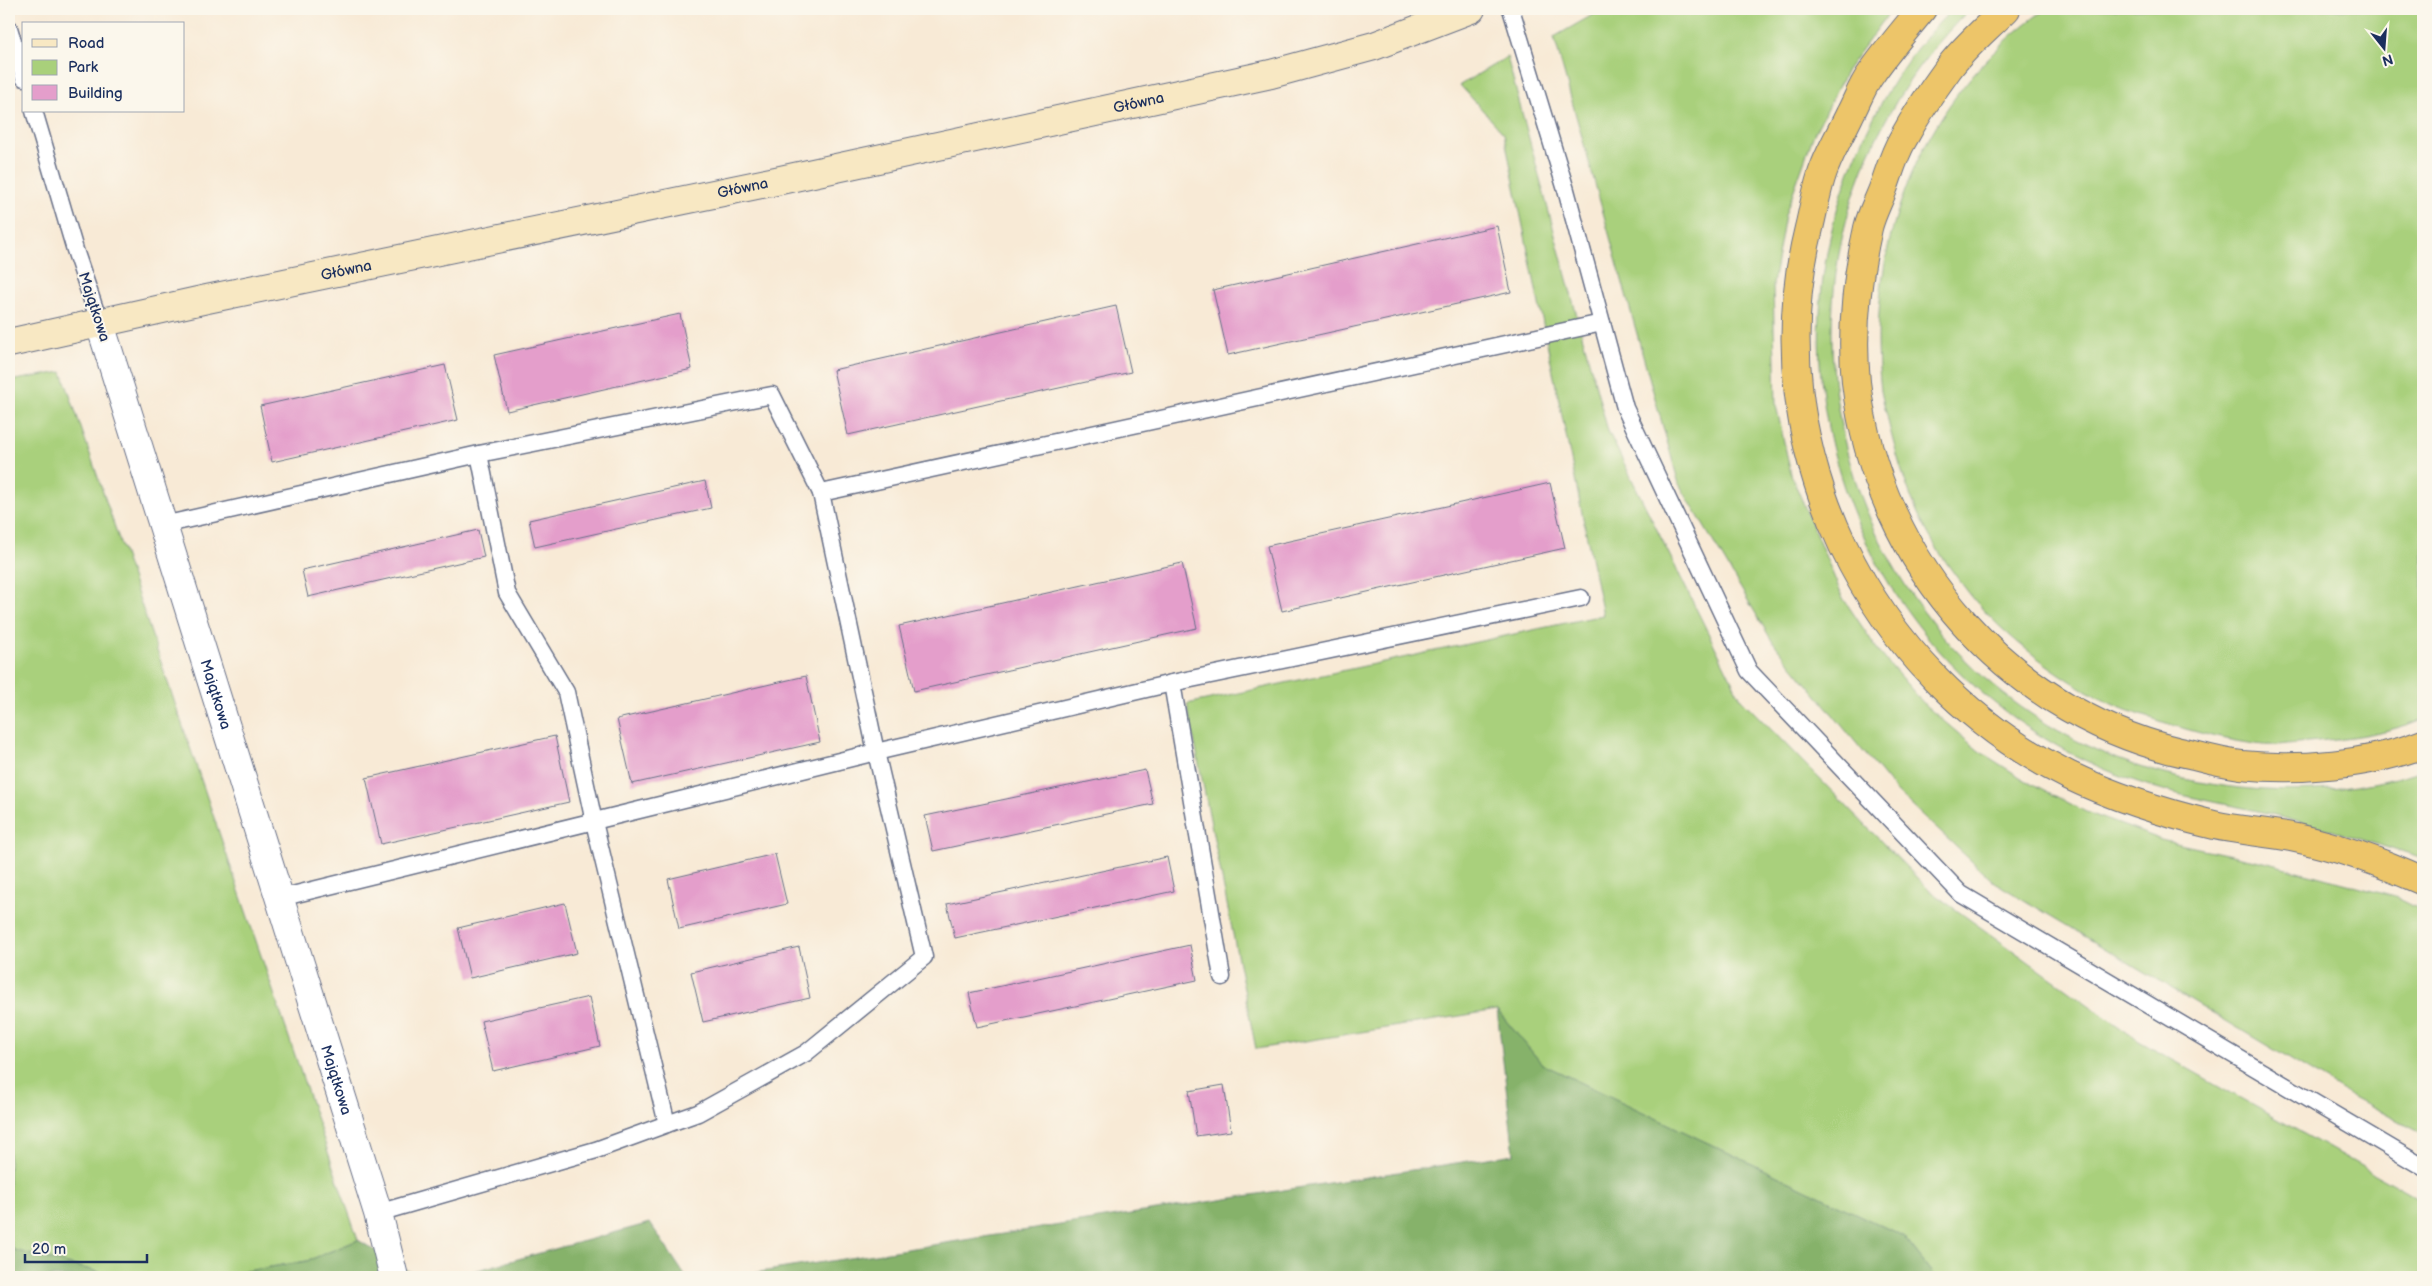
<svg xmlns="http://www.w3.org/2000/svg" width="2432" height="1286" viewBox="0 0 2432 1286" font-family="'Balsamiq Sans',sans-serif">
<style>
.green{fill:#a9d07b;stroke:#62806c}
.forest{fill:#86b26b;stroke:#507064}
.building{fill:#e49ecb}
.lines{fill:none;stroke-linecap:round;stroke-linejoin:round}
.lane-casing{stroke:#687088;stroke-width:19}
.street-casing{stroke:#687088;stroke-width:30}
.secondary-casing{stroke:#687088;stroke-width:30}
.highway-casing{stroke:#687088;stroke-width:30}
.lane{stroke:#fff;stroke-width:16}
.street{stroke:#fff;stroke-width:28}
.secondary{stroke:#f8e8c3;stroke-width:28}
.highway{stroke:#edc569;stroke-width:28}
.labels{text-anchor:middle;dominant-baseline:central;stroke-width:4;stroke-linejoin:round;paint-order:stroke}
.street-label{font-size:15px;fill:#1b2f5e;stroke:#fbf7ec}
</style>
<rect width="100%" height="100%" fill="#fbf7ec"/>
<filter id="ink" filterUnits="userSpaceOnUse"><feTurbulence type="fractalNoise" baseFrequency=".02" numOctaves="2"/><feDisplacementMap in="SourceGraphic" scale="10" xChannelSelector="R" yChannelSelector="G"/><feConvolveMatrix kernelMatrix="1 2 1 2 8 2 1 2 1" color-interpolation-filters="sRGB"/></filter>
<filter id="wash" filterUnits="userSpaceOnUse"><feTurbulence type="fractalNoise" baseFrequency=".0096" numOctaves="4" result="noise"/><feDisplacementMap in="SourceGraphic" scale="20" xChannelSelector="R" yChannelSelector="G"/><feGaussianBlur stdDeviation="1.12" result="paint"/><feColorMatrix in="noise" values="0 0 0 0 0 0 0 0 0 0 0 0 0 0 0 0 0 1.4 0 .05"/><feComposite in="paint" operator="in"/></filter>
<g filter="url(#wash)">
<rect width="100%" height="100%" fill="#f8ead6"/>
<g class="green">
<path d="M 1603,9 L 1892,9 L 1847,70 L 1814,134 L 1785,215 L 1773,284 L 1776,405 L 1791,474 L 1843,598 L 1879,652 L 1926,706 L 1979,751 L 2023,779 L 2086,812 L 2165,841 L 2264,862 L 2395,897 L 2423,911 L 2423,1134 L 2353,1097 L 1994,882 L 1895,790 L 1772,641 L 1679,484 L 1554,37 Z"/>
<path d="M 1953,9 L 1970,9 C 1708,264 1838,714 2199,782 C 2275,796 2350,794 2423,770 L 2423,859 C 2382,846 2340,832 2298,821 C 2260,810 2220,804 2182,795 C 2130,782 2078,761 2033,731 C 1838,604 1765,354 1862,142 C 1884,93 1913,46 1953,9 Z"/>
<path d="M 2046,9 L 2423,9 L 2423,719 C 2384,735 2339,739 2297,743 C 2286,744 2274,746 2263,745 C 2230,741 2197,733 2166,723 C 2149,717 2132,713 2116,706 C 2067,684 2001,635 1969,593 C 1955,575 1940,555 1929,535 C 1910,503 1898,461 1889,425 C 1887,414 1883,402 1881,391 C 1864,243 1922,94 2046,9 Z"/>
<path d="M 1507,57 L 1608,431 L 1741,699 L 1930,891 L 2139,1041 L 2423,1201 L 2423,1277 L 1935,1277 L 1903,1236 L 1542,1064 L 1497,1010 L 1256,1049 L 1187,704 L 1603,615 L 1504,134 L 1460,85 Z"/>
<path d="M 62,372 L 358,1240 L 307,1261 L 211,1277 L 118,1277 L 13,1250 L 9,1238 L 9,381 Z"/>
</g>
<g class="forest">
<path d="M 1497,1010 L 1542,1064 L 1903,1236 L 1935,1277 L 728,1277 L 1514,1154 Z"/>
<path d="M 650,1223 L 686,1277 L 452,1277 Z"/>
<path d="M 9,1238 L 14,1250 L 118,1277 L 9,1277 Z"/>
<path d="M 358,1240 L 418,1277 L 211,1277 L 307,1261 Z"/>
</g>
<g id="blocks">
<g class="building">
<path d="M 1497,226 L 1511,292 L 1228,355 L 1213,290 Z"/>
<path d="M 1116,306 L 1131,372 L 848,435 L 833,370 Z"/>
<path d="M 680,314 L 692,369 L 507,411 L 494,355 Z"/>
<path d="M 445,365 L 458,420 L 272,462 L 260,406 Z"/>
<path d="M 705,481 L 711,508 L 535,547 L 529,520 Z"/>
<path d="M 1550,483 L 1565,548 L 1282,611 L 1267,546 Z"/>
<path d="M 478,530 L 484,557 L 308,597 L 302,570 Z"/>
<path d="M 1182,563 L 1197,628 L 914,691 L 899,626 Z"/>
<path d="M 806,676 L 820,742 L 632,784 L 617,719 Z"/>
<path d="M 555,736 L 569,802 L 381,844 L 366,778 Z"/>
<path d="M 1145,770 L 1153,804 L 933,851 L 925,816 Z"/>
<path d="M 775,854 L 787,904 L 679,929 L 668,879 Z"/>
<path d="M 1167,857 L 1174,891 L 955,938 L 947,904 Z"/>
<path d="M 565,903 L 577,953 L 470,978 L 458,928 Z"/>
<path d="M 1190,945 L 1197,980 L 977,1027 L 969,993 Z"/>
<path d="M 799,947 L 810,998 L 703,1022 L 691,972 Z"/>
<path d="M 589,997 L 600,1046 L 493,1071 L 481,1021 Z"/>
<path d="M 1224,1085 L 1231,1131 L 1196,1136 L 1189,1091 Z"/>
</g>
</g>
</g>
<g filter="url(#ink)">
<use href="#blocks" fill-opacity="0" stroke="#687088" stroke-width="1"/>
<g class="lines">
<defs>
<g id="lane">
<path d="M 1511,9 L 1566,190 L 1625,408 L 1749,671 L 1961,894 L 2423,1167"/>
<path d="M 9,28 L 24,78"/>
<path d="M 34,111 L 75,250 L 100,324"/>
<path d="M 163,525 L 479,454 L 772,395 L 821,493 L 1602,323"/>
<path d="M 1172,683 L 1222,977"/>
<path d="M 280,898 L 876,752 L 1172,683 L 1581,598"/>
<path d="M 667,1124 L 698,1113 L 806,1053 L 924,957 L 876,752 L 821,493"/>
<path d="M 378,1213 L 596,1150 L 667,1124 L 594,822 L 566,692 L 507,593 L 479,454"/>
</g>
<g id="street">
<path id="s1" d="M 100,324 L 378,1213 L 394,1277"/>
</g>
<g id="secondary">
<path id="s2" d="M 9,343 L 207,299 L 776,181 L 1271,74 L 1374,46 L 1471,9"/>
</g>
<g id="highway">
<path d="M 1922,9 C 1905,30 1886,52 1871,74 C 1862,86 1857,101 1850,114 C 1842,131 1832,148 1825,166 C 1817,185 1814,208 1809,228 C 1755,446 1868,676 2068,775 C 2114,797 2164,813 2214,825 C 2241,831 2269,832 2296,838 C 2340,847 2383,863 2423,881"/>
<path d="M 2006,9 C 1987,28 1964,47 1948,69 C 1932,91 1916,115 1903,139 C 1894,154 1889,173 1883,189 C 1878,202 1871,215 1868,228 C 1857,277 1851,332 1856,382 C 1877,565 2013,719 2194,755 C 2209,759 2225,763 2241,765 C 2298,771 2369,765 2423,744"/>
</g>
</defs>
<use href="#lane" class="lane-casing"/>
<use href="#street" class="street-casing"/>
<use href="#secondary" class="secondary-casing"/>
<use href="#highway" class="highway-casing"/>
<use href="#lane" class="lane"/>
<use href="#street" class="street"/>
<use href="#secondary" class="secondary"/>
<use href="#highway" class="highway"/>
</g>
</g>
<g class="labels">
<g class="street-label">
<text stroke="none"><textPath href="#s2" startOffset="1155">Główna</textPath></text>
<text stroke="none"><textPath href="#s2" startOffset="750">Główna</textPath></text>
<text stroke="none"><textPath href="#s2" startOffset="345">Główna</textPath></text>
<text transform="translate(94 307) rotate(72)">Majątkowa</text>
<text stroke="none"><textPath href="#s1" startOffset="388">Majątkowa</textPath></text>
<text stroke="none"><textPath href="#s1" startOffset="792">Majątkowa</textPath></text>
</g>
</g>
<rect width="2432" height="1286" fill="none" stroke="#fbf7ec" stroke-width="30"/>
<rect x="22" y="22" width="162" height="90" fill="#fbf7ec" stroke="#a1a7b3"/>
<rect x="32" y="39" width="25" height="8" fill="#f8e8c3" stroke="#a1a7b3"/>
<text x="68" y="48" font-size="15" fill="#1b2f5e">Road</text>
<rect x="32" y="60" width="25" height="15" fill="#a9d07b" stroke="#a1a7b3"/>
<text x="68" y="72" font-size="15" fill="#1b2f5e">Park</text>
<rect x="32" y="85" width="25" height="15" fill="#e49ecb" stroke="#a1a7b3"/>
<text x="68" y="98" font-size="15" fill="#1b2f5e">Building</text>
<g transform="translate(2384 48) rotate(163)" stroke="#fbf7ec" stroke-width="4" paint-order="stroke">
<path d="M0-4L9 19L0 12L-9 19Z" fill="#1b2f5e"/>
<text y="-8" font-size="14" font-weight="bold" text-anchor="middle" fill="#1b2f5e">N</text>
</g>
<path d="M25 1254v8h122v-8" fill="none" stroke="#1b2f5e" stroke-width="2.5"/>
<text x="32" y="1254" font-size="15" fill="#1b2f5e" stroke="#fbf7ec" stroke-width="4" paint-order="stroke">20 m</text>
</svg>
